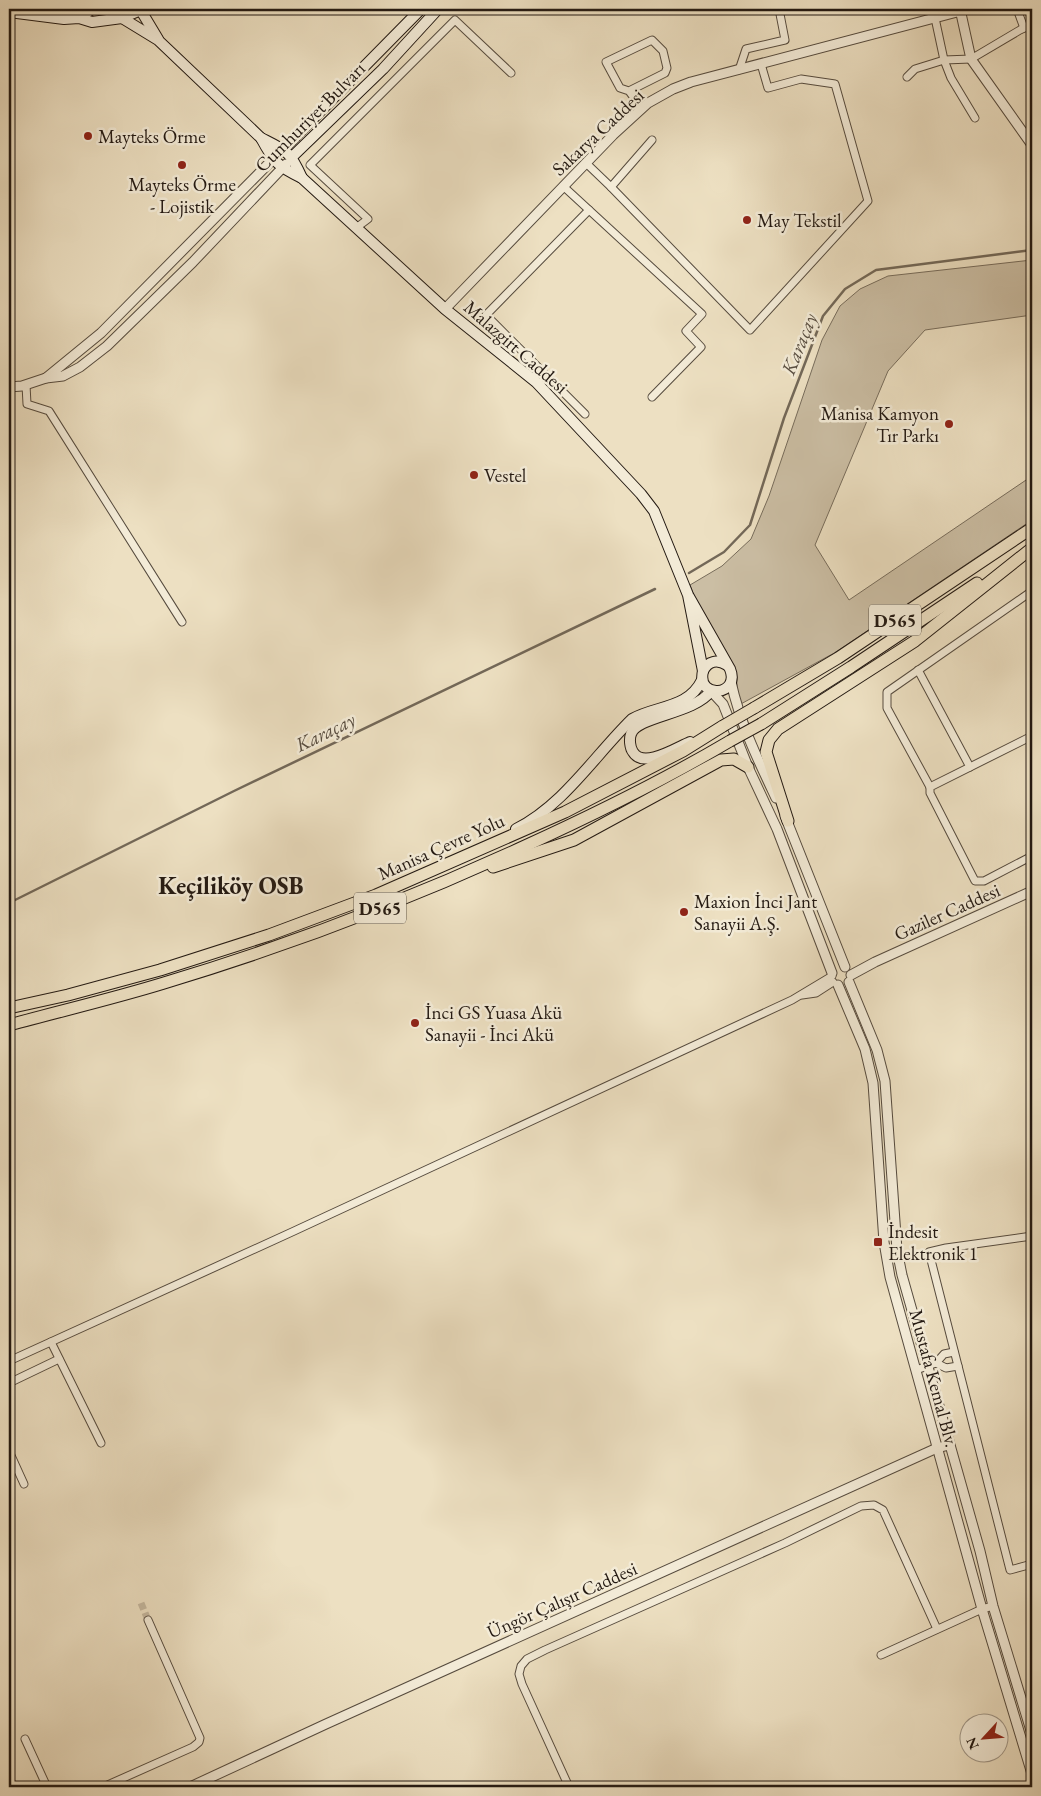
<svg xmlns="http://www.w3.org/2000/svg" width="1041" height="1796" viewBox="0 0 1041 1796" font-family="'EB Garamond',serif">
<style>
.green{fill:#cbbea4;stroke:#776c5b}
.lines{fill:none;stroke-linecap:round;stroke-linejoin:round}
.stream{stroke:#736858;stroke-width:2.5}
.minor-tunnel{stroke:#c5b89f;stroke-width:7;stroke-dasharray:7 3.5;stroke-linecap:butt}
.minor-casing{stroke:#564b3e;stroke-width:9}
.tertiary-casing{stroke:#564b3e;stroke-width:11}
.secondary-casing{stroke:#231912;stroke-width:12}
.trunk-casing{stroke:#231912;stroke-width:13}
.minor{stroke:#f3ebd7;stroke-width:7}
.tertiary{stroke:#f3ebd7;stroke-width:9}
.secondary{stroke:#f3ebd7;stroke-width:10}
.trunk{stroke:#ede0c2;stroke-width:11}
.trunk-bridge-casing{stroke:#231912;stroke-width:13;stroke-linecap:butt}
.trunk-bridge{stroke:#ede0c2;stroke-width:11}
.poi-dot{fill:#8f2418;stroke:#f3ebd7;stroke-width:2}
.labels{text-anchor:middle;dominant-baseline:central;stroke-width:5;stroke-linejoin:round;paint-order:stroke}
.shield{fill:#f3ebd7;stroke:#61584d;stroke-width:1}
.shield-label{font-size:18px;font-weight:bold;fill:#231912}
.street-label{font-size:19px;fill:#231912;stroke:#f3ebd7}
.poi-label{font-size:19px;fill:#231912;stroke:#f3ebd7;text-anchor:start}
.water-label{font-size:20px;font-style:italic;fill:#584d40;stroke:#f3ebd7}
.district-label{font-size:24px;font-weight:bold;fill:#231912;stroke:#f3ebd7}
</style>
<rect width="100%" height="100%" fill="#ede0c2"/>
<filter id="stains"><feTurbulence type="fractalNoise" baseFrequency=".004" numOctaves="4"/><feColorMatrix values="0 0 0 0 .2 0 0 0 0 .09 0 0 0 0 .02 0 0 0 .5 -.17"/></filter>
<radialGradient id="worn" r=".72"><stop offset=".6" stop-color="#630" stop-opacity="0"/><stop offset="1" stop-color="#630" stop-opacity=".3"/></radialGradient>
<path class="green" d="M 1032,260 L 1032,315 L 925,330 L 888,371 L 815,545 L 849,600 L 1032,476 L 1032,520 L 836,652 L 739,705 L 736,675 L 705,624 L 690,585 L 722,566 L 751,539 L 769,496 L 822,340 L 840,306 L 860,289 L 888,276 Z"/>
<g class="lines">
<g class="stream">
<path d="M 689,573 L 724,552 L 750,525 L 784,418 L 823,316 L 845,289 L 876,270 L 1032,250"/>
<path d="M 9,903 L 234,791 L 655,589"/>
</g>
<path class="minor-tunnel" d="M 141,1603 L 148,1620"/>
<defs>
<g id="minor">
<path d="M 1017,9 L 1024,28"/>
<path d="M 74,18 L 77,9"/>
<path d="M 935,18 L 944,60 L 951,78 L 975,118"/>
<path d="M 739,70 L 746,49 L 785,40 L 779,9"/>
<path d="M 907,77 L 915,69 L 944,60 L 971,59 L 1020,30 L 1032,24"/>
<path d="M 629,91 L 665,73 L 667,68 L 663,51 L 652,40 L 606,62 L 620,88 L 629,91 L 642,109"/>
<path d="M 586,163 L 611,187 L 750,330 L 868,201 L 835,84 L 801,79 L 768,88 L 761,64"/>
<path d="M 563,186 L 702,314 L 686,331 L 701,347 L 652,397"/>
<path d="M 611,187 L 652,140"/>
<path d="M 356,228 L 368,219 L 310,165 L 455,20 L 511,73"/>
<path d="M 26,385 L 27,404 L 49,411 L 182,622"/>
<path d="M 585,414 L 486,315 L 589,210"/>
<path d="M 918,670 L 970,767"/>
<path d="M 1032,736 L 930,787 L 930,793 L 975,881 L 984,881 L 1032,856"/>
<path d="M 930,787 L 887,708 L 887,692 L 1032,591"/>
<path d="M 802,995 L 816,993 L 833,982"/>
<path d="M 1032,1236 L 946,1248 L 929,1252 L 1010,1570 L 1032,1564"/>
<path d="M 51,1342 L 101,1443"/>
<path d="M 9,1361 L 292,1232 L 792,1000 L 832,976"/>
<path d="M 936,1363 L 946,1368 L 958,1366"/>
<path d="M 916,1370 L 936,1363 L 944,1354 L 954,1352"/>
<path d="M 9,1383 L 59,1359"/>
<path d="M 9,1451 L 24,1484"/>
<path d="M 881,1655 L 982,1609 L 993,1606"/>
<path d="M 25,1739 L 47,1787"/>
<path d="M 9,1777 L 13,1787"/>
<path d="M 103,1787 L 193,1747 L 199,1742 L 200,1738 L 148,1620"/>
<path d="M 569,1787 L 522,1684 L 519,1674 L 521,1666 L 527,1659 L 545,1650 L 785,1543 L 861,1506 L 874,1505 L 883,1510 L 937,1629"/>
</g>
<g id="tertiary">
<path d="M 960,9 L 971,59 L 1032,145"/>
<path d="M 445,309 L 613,135 L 648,103 L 673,89 L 691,82 L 961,11"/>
<path d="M 46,378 L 101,333 L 283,149"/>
<path d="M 9,387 L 22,386 L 46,378 L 63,376 L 80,367 L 107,346 L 193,262 L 286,164"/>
<path d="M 731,682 C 740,723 758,760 776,798"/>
<path d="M 711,691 L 723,704 L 748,767 L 777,829 L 832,973"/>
<path d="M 785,816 L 845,967"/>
<path d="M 851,975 L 875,962 L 1032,891"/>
<path d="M 849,982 L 877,1050 L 885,1081 L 897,1250 L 902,1275 L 980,1551 L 993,1606 L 1032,1734"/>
<path d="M 838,985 L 865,1049 L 873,1083 L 884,1242 L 890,1277 L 982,1609 L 1032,1774"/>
<path d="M 190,1787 L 326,1724 L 937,1448 L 949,1445"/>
</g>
<g id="secondary">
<path d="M 119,9 L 122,18 L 158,40 L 261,138 C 274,162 277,166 302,178 L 445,309 L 536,382 L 641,494 L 654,511 L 688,595 L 730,669 C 741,696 696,700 703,671 L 688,595"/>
<path d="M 140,9 L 158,39"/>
<path d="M 9,12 L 64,19 L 79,18 L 92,22 L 122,18 L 141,10"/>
<path d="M 79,18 L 92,9"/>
<path d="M 261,138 C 287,151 290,151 302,178"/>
<path d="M 283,149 L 421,9"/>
<path d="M 292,157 L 383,69 L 438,9"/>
<path d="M 703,671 C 708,661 717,659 727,665"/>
<path d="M 690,742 C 676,748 643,769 633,752 C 630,748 629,739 631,734 C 637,716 694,714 711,691"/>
<path d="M 516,829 C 564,805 595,755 632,719 C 657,705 688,709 702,680"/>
</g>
<g id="trunk">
<path d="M 754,708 L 838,658 L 1032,528"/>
<path d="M 761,724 L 851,667 L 977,583"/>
<path d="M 788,821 L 766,752 L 769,740 L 778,729 L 915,641 L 1032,548"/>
<path d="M 493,867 L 574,840 L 721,760 L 734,759 L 748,767"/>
<path d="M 9,1008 L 68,995 L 160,970 L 269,935 L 376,895 L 565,812 L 683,751 L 723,726"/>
<path d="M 9,1025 C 60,1011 112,999 164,983 C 287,946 408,900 525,846 C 595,814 664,780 730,741"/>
</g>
</defs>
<use href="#minor" class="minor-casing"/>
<use href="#tertiary" class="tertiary-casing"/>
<use href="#secondary" class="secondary-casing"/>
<use href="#trunk" class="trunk-casing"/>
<use href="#minor" class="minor"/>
<use href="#tertiary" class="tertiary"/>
<use href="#secondary" class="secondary"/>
<use href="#trunk" class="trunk"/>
<defs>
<g id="trunk-bridge">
<path d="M 723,726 L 754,708"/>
<path d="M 730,741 L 761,724"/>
</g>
</defs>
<use href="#trunk-bridge" class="trunk-bridge-casing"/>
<use href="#trunk-bridge" class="trunk-bridge"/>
</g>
<g class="poi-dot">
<circle cx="88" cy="136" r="5"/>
<circle cx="182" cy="165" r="5"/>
<circle cx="747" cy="220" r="5"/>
<circle cx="949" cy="424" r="5"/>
<circle cx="474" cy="475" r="5"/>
<circle cx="684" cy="912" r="5"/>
<circle cx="415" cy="1023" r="5"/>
<rect x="873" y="1237" width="10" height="10" rx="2.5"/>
</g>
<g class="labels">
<g class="shield">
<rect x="869" y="604.5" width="52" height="31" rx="4"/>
<rect x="354" y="892.5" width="52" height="31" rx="4"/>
</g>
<g class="shield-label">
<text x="895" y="620">D565</text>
<text x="380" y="908">D565</text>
</g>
<g class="street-label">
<text transform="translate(310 117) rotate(-45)">Cumhuriyet Bulvarı</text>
<text transform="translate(598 132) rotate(-43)">Sakarya Caddesi</text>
<text transform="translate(516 347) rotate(41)">Malazgirt Caddesi</text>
<text transform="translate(441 847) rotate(-24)">Manisa Çevre Yolu</text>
<text transform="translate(947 912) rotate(-24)">Gaziler Caddesi</text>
<text transform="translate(934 1378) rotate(75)">Mustafa Kemal Blv.</text>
<text transform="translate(562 1600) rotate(-24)">Üngör Çalışır Caddesi</text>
</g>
<g class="poi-label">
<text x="98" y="136">Mayteks Örme</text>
<text x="182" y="184" text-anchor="middle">Mayteks Örme<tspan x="182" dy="22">- Lojistik</tspan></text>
<text x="757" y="220">May Tekstil</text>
<text x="939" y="413" text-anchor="end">Manisa Kamyon<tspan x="939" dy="22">Tır Parkı</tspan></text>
<text x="484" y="475">Vestel</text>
<text x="694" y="901">Maxion İnci Jant<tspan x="694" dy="22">Sanayii A.Ş.</tspan></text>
<text x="425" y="1012">İnci GS Yuasa Akü<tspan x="425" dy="22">Sanayii - İnci Akü</tspan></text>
<text x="888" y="1231">İndesit<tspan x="888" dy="22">Elektronik 1</tspan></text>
</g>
<g class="water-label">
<text transform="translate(799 344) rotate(-68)">Karaçay</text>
<text transform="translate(325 732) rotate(-26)">Karaçay</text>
</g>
<g class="district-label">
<text x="231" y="885">Keçiliköy OSB</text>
</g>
</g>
<rect width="1041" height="1796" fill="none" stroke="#ede0c2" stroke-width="30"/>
<rect x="10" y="10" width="1021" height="1776" fill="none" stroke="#231912" stroke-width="2.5"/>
<rect x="15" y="15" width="1011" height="1766" fill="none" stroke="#231912"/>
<g transform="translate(984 1738) rotate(244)"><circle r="24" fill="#f3ebd7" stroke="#a09788"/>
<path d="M0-4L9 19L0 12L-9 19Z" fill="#8f2418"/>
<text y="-8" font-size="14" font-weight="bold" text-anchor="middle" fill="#231912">N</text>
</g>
<rect width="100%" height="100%" filter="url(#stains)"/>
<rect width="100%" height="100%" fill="url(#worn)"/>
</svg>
